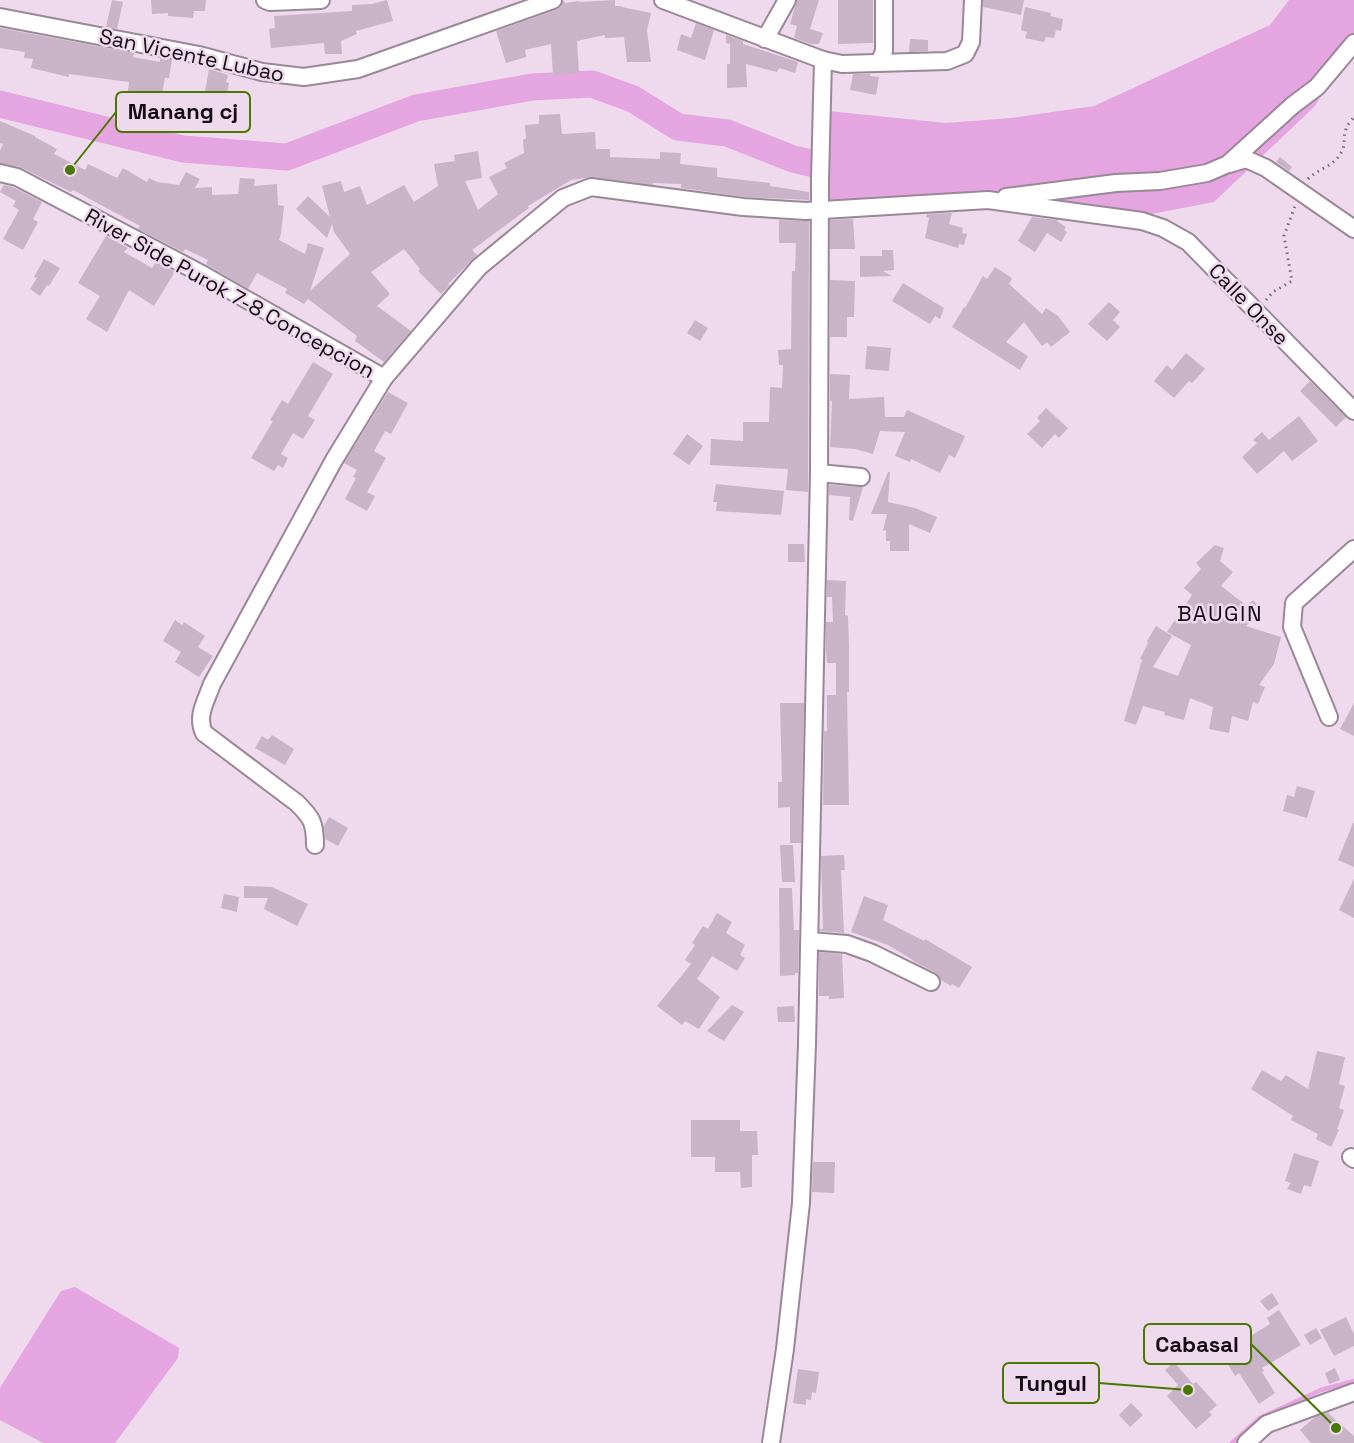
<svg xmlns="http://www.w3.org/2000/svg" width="1354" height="1443" viewBox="0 0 1354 1443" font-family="'Space Grotesk',sans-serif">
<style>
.water{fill:#e5a5e0}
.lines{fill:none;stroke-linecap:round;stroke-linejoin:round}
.stream{stroke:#e5a5e0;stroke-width:4.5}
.river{stroke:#e5a5e0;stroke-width:27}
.building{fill:#c8b4c6}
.minor-casing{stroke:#9a8798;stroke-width:20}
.path{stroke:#786b76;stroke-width:3;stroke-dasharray:1.5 4.5;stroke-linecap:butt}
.minor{stroke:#fff;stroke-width:16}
.labels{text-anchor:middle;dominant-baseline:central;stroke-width:5;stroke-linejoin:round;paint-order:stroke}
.street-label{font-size:21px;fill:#120b11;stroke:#eedaec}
.neighbourhood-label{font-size:22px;letter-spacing:1.5px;fill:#120b11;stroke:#eedaec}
.leader{fill:none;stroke:#487800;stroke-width:2}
.callout-dot{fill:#487800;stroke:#eedaec;stroke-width:2}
.callout{fill:#eedaec;stroke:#487800;stroke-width:2}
.callout-label{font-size:22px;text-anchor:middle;font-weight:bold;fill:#120b11}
</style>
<rect width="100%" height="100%" fill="#eedaec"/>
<g class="water">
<path d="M 1289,0 L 1354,0 L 1354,36 L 1315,106 L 1214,202 L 1146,215 L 1071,207 L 830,205 L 828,111 L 946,123 L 1011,118 L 1094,106 L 1270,25 Z"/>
<path d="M 75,1287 L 179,1348 L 178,1358 L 115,1443 L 43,1443 L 0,1420 L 0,1388 L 61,1291 Z"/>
</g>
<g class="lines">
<path class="stream" d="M 1232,1443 L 1260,1418 L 1321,1390 L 1354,1381"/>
<path class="river" d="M 0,104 L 183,149 L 287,157 L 416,108 L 532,87 L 592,84 L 633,99 L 678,127 L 727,133 L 793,159 L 849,172"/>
</g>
<g class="building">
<path d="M 112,0 L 123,2 L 117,29 L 106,27 Z"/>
<path d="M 151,0 L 206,0 L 205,11 L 194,11 L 193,18 L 168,16 L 168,13 L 152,14 Z"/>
<path d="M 387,0 L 393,21 L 356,31 L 357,34 L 341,41 L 342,54 L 325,54 L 324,43 L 271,48 L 269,29 L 275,28 L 274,16 L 352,11 L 352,5 L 372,4 Z"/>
<path d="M 563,0 L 565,3 L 579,1 L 579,2 L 615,0 L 615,6 L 622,6 L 622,7 L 651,13 L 647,30 L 651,62 L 627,62 L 624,37 L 605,38 L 605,35 L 577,41 L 579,73 L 553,75 L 551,44 L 525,50 L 526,57 L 506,63 L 496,31 L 556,10 L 561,6 Z"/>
<path d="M 797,0 L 819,0 L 810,29 L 823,33 L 819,44 L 811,44 L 794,38 L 797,26 L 790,24 Z"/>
<path d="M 838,0 L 873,0 L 873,43 L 838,44 Z"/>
<path d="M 983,0 L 1024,0 L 1021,15 L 983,7 Z"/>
<path d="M 1025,7 L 1051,13 L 1050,16 L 1063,19 L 1061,31 L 1056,30 L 1054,38 L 1046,37 L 1044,42 L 1025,38 L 1027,32 L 1021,30 Z"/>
<path d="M 696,23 L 714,30 L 705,60 L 677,50 L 681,34 L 691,38 Z"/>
<path d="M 0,28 L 134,53 L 133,57 L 160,62 L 160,58 L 172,60 L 169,78 L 165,78 L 159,109 L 153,104 L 127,99 L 129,82 L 69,74 L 69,77 L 31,68 L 33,59 L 24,58 L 25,52 L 0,48 Z"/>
<path d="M 726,35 L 743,41 L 743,44 L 798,62 L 795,73 L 779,68 L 777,72 L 746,64 L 747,87 L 727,88 L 727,64 L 730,64 L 730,44 L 726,43 Z"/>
<path d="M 910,39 L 928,40 L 928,51 L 909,52 Z"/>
<path d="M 209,69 L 228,75 L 226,82 L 229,83 L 226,99 L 215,97 L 196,114 L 189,106 L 205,91 Z"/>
<path d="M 853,74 L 870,74 L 870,76 L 879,77 L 876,95 L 850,90 Z"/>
<path d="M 560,114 L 562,134 L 595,132 L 596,149 L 610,149 L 610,157 L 660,159 L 660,152 L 681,153 L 680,164 L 717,168 L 717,177 L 770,183 L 770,186 L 809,192 L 809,200 L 746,197 L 681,188 L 681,184 L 653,183 L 653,185 L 592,177 L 571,180 L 528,206 L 529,208 L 472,250 L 477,255 L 448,284 L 450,285 L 441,294 L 418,271 L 420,269 L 404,249 L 371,272 L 390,294 L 377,306 L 411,331 L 384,362 L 355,341 L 357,336 L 308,299 L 304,304 L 285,293 L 287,289 L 257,273 L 248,289 L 206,264 L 208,260 L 185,249 L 183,252 L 138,229 L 140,226 L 73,190 L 71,192 L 20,167 L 0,163 L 0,151 L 3,144 L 0,143 L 0,121 L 35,136 L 35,137 L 57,149 L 54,154 L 85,170 L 88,164 L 117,178 L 123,168 L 147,182 L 149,178 L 157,182 L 179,185 L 186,172 L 200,179 L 195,188 L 212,187 L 212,195 L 238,194 L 240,178 L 255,179 L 254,186 L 277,184 L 278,205 L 284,206 L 281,234 L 279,240 L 305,254 L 308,243 L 324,248 L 310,291 L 350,254 L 334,232 L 332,224 L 327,238 L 296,209 L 308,196 L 330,217 L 322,186 L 341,181 L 344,192 L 360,186 L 367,205 L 404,185 L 414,202 L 438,186 L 434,164 L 455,161 L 454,155 L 478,151 L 482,178 L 465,181 L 478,210 L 498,194 L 489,177 L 507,168 L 504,163 L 524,153 L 523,139 L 526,139 L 525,125 L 539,124 L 539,115 Z"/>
<path d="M 1280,157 L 1292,167 L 1289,171 L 1276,162 Z"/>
<path d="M 4,185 L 13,187 L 42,202 L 33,219 L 38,222 L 23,250 L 3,239 L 19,210 L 13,206 L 16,201 L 0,192 Z"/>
<path d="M 952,213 L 949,224 L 963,228 L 962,233 L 967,234 L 964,245 L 959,244 L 958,248 L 925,238 L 929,218 L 926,217 L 927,214 Z"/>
<path d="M 1032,217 L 1058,220 L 1057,221 L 1066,227 L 1064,230 L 1067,232 L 1061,242 L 1047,233 L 1035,252 L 1018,241 Z"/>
<path d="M 853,219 L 855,249 L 830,249 L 830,220 Z"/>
<path d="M 779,220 L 809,221 L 808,492 L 786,490 L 788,469 L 710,465 L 711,439 L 743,441 L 743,422 L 769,422 L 770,387 L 782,388 L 783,365 L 779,365 L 778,350 L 791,349 L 792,271 L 795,271 L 796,243 L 779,243 Z"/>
<path d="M 106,236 L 128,248 L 124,252 L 152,268 L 156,262 L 174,271 L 173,275 L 154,306 L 129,290 L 107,332 L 86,319 L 100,296 L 78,283 Z"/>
<path d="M 882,250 L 893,250 L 894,270 L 883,271 L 892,276 L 860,277 L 860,256 L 882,256 Z"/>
<path d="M 44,259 L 60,268 L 49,286 L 47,285 L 40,296 L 30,289 L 37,278 L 34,277 Z"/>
<path d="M 995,267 L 1012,278 L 1009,284 L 1042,314 L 1046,308 L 1058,316 L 1070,332 L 1051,347 L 1047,342 L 1042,346 L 1024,322 L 1006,342 L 1028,356 L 1020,370 L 952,327 L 964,307 L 965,308 L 983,276 L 987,279 Z"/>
<path d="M 830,280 L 855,281 L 854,317 L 847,317 L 847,337 L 830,337 Z"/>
<path d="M 903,283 L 944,308 L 940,319 L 935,316 L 930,324 L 892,301 Z"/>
<path d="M 1109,302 L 1120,312 L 1113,320 L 1120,327 L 1107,341 L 1088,324 Z"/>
<path d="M 695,320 L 708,328 L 700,341 L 687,333 Z"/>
<path d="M 867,346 L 891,348 L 889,371 L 865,369 Z"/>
<path d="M 1186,353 L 1205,369 L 1192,383 L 1189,381 L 1174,398 L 1154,381 L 1167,365 L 1172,370 Z"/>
<path d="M 313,362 L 333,374 L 308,416 L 315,420 L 303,439 L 293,433 L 281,454 L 288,458 L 283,468 L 278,465 L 274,471 L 251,458 L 273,421 L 270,420 L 282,400 L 288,404 Z"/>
<path d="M 830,374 L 850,375 L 849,399 L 884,397 L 885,417 L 904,417 L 907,410 L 965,436 L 955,458 L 949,455 L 940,473 L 911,459 L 910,462 L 895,456 L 905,432 L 880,431 L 873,454 L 855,449 L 830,447 L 832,401 L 830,401 Z"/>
<path d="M 1310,381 L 1346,417 L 1336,427 L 1300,391 Z"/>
<path d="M 388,392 L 408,403 L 391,434 L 385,431 L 374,451 L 386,458 L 367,492 L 375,496 L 367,511 L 345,499 L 356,478 L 353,477 L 357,470 L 344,463 Z"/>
<path d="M 1046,408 L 1068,428 L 1059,438 L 1055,434 L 1042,448 L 1027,434 L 1040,421 L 1037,418 Z"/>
<path d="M 1299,416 L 1318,441 L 1292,461 L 1284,451 L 1257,474 L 1242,457 L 1257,443 L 1253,440 L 1262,432 L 1269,440 Z"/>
<path d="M 687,434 L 703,446 L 689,465 L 673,454 Z"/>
<path d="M 888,472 L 890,472 L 888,502 L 915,508 L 937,517 L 930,533 L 909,524 L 909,551 L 890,551 L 890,541 L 886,541 L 886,530 L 883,531 L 887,514 L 871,514 Z"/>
<path d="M 716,484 L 784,491 L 781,515 L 716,511 L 717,502 L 713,502 Z"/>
<path d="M 829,485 L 863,487 L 853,521 L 849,520 L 850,497 L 829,495 Z"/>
<path d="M 788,544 L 804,544 L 805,562 L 788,562 Z"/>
<path d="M 1215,545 L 1224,548 L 1220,561 L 1233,572 L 1221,586 L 1247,606 L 1253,600 L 1262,610 L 1246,626 L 1281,637 L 1274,664 L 1259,685 L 1265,687 L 1258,704 L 1253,702 L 1248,721 L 1232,716 L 1229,733 L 1209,729 L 1213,707 L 1190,698 L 1184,720 L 1164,715 L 1165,712 L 1143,706 L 1136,725 L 1124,721 L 1142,660 L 1140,659 L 1148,643 L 1147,641 L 1156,626 L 1172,636 L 1153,667 L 1178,676 L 1191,645 L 1167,632 L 1192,595 L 1184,588 L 1201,569 L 1196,563 Z"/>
<path d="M 827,580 L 846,581 L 845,615 L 848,616 L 849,646 L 849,692 L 847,692 L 849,805 L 823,805 L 824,731 L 827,731 L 827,695 L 836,695 L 836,663 L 827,663 L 826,648 L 826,622 L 833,622 L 832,597 L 827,597 Z"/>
<path d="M 175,620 L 182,625 L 184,622 L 205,636 L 198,647 L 213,656 L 199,677 L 175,662 L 181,652 L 163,641 Z"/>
<path d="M 780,703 L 804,703 L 801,843 L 790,843 L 790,807 L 778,808 L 778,782 L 782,782 Z"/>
<path d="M 1354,703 L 1354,736 L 1340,729 Z"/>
<path d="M 272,735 L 294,749 L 285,765 L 255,748 L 262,736 L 268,740 Z"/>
<path d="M 1297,786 L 1315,791 L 1307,818 L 1283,811 L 1287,795 L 1294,797 Z"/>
<path d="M 329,817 L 348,828 L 338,846 L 325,839 L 324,826 Z"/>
<path d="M 1353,823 L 1354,823 L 1354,867 L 1338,860 Z"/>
<path d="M 780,845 L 793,845 L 795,882 L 782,882 Z"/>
<path d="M 844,855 L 845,870 L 841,870 L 844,933 L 820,931 L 820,929 L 823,929 L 821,856 Z"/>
<path d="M 1354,879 L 1354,918 L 1339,910 Z"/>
<path d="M 244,886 L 272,887 L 308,904 L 297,926 L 264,909 L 268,898 L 244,898 Z"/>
<path d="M 779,888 L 792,888 L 794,930 L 799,930 L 798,973 L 795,973 L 795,975 L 780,976 Z"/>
<path d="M 224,894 L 239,897 L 237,912 L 221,908 Z"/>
<path d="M 864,896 L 888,905 L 883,920 L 924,941 L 925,939 L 972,967 L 959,988 L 952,984 L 951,986 L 941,980 L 936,973 L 913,961 L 913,960 L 888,945 L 851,932 Z"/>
<path d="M 717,913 L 732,922 L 726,933 L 745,945 L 740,955 L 745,958 L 737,971 L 712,956 L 697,979 L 720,997 L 699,1029 L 685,1021 L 682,1025 L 657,1006 L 691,964 L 685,960 L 695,945 L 692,943 L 703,926 L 708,929 Z"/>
<path d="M 819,952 L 842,954 L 844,998 L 829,999 L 829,996 L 819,996 Z"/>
<path d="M 732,1005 L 744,1012 L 724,1041 L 707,1031 Z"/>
<path d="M 794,1006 L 795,1022 L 778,1022 L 777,1007 Z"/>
<path d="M 1317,1051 L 1345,1057 L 1339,1084 L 1345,1086 L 1339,1108 L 1344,1110 L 1337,1129 L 1339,1130 L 1331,1147 L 1316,1139 L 1318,1134 L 1291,1120 L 1293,1116 L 1251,1089 L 1262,1070 L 1281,1081 L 1286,1075 L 1308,1089 Z"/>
<path d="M 691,1120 L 740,1120 L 740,1131 L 757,1131 L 758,1155 L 752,1155 L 752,1187 L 741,1188 L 740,1172 L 715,1172 L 715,1157 L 691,1157 Z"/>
<path d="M 1294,1153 L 1319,1161 L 1311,1187 L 1304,1185 L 1301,1194 L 1287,1189 L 1291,1183 L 1285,1181 Z"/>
<path d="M 813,1162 L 835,1162 L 834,1193 L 812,1192 Z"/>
<path d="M 1272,1293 L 1279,1304 L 1268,1311 L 1260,1301 Z"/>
<path d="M 1279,1310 L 1301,1345 L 1262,1368 L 1264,1371 L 1262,1372 L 1275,1393 L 1259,1404 L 1239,1373 L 1235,1376 L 1226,1361 L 1229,1360 L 1212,1336 L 1227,1326 L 1239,1343 L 1270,1324 L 1267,1318 Z"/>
<path d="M 1346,1317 L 1354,1334 L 1354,1346 L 1334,1356 L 1320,1330 Z"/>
<path d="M 1316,1328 L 1322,1338 L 1310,1345 L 1304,1335 Z"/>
<path d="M 1174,1362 L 1193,1384 L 1196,1382 L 1217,1405 L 1209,1412 L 1212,1415 L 1196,1429 L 1167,1396 L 1178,1385 L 1165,1370 Z"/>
<path d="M 1335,1368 L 1340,1380 L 1329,1384 L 1325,1373 Z"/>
<path d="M 798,1369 L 819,1372 L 816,1393 L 812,1392 L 811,1400 L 806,1399 L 806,1405 L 793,1403 Z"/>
<path d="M 1131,1403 L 1143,1415 L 1130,1427 L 1119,1415 Z"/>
<path d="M 1328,1413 L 1354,1436 L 1354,1443 L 1311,1443 L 1300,1430 L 1315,1417 Z"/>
</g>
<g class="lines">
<defs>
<g id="minor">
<path d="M 265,0 L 270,2 L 321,0"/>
<path d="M 663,0 L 823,60 L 842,64 L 947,61 L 965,54 L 971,42 L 973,0"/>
<path d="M 0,17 L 199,55 L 262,72 L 304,77 L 358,69 L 553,0"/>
<path d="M 765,39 L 787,0"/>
<path d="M 880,61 L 884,51 L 884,0"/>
<path d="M 1229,164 L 1246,159 L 1266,168 L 1354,229"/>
<path d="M 0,173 L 17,177 L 200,273 L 384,378 L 479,267 L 563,198 L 591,187 L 743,207 L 806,211 L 988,200 L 1142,221 L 1163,228 L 1188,242 L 1354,411"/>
<path d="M 1006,197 L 1116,183 L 1160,181 L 1207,173 L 1228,164 L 1293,105 L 1317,87 L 1354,43"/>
<path d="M 819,473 L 861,477"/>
<path d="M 1329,717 L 1292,627 L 1294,603 L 1354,549"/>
<path d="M 315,845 C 315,823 312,818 297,803 L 204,733 C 196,716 206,701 212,684 L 334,460 L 384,378"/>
<path d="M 810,941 L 847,944 L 872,953 L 931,982"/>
<path d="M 1351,1157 L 1354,1159"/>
<path d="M 771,1443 L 785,1349 L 801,1203 L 807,1044 L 819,473 L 820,180 L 823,60"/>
<path d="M 1246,1443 L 1267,1424 L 1354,1392"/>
</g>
</defs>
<use href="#minor" class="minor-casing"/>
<g class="path">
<path d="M 1308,179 C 1318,169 1331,167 1339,156 C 1347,145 1342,139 1346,129 C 1347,125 1352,120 1354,117"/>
<path d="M 1266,300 L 1273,292 L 1292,281 L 1284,236 L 1295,206"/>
</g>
<use href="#minor" class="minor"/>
</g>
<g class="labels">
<g class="street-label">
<text transform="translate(192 55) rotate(12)">San Vicente Lubao</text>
<text transform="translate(230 293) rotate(29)">River Side Purok 7-8 Concepcion</text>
<text transform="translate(1249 304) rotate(46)">Calle Onse</text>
</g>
<g class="neighbourhood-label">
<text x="1220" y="613">BAUGIN</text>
</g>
</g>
<path class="leader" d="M70 170L116 112M1336 1428L1251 1344M1188 1390L1099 1383"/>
<g class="callout-dot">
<circle cx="70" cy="170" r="6"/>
<circle cx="1336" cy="1428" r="6"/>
<circle cx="1188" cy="1390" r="6"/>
</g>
<g class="callout">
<rect x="116" y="92" width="134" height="40" rx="6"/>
<rect x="1144" y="1324" width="107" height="40" rx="6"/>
<rect x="1003" y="1363" width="96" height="40" rx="6"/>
</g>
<g class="callout-label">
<text x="183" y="119">Manang cj</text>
<text x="1197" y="1352">Cabasal</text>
<text x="1051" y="1391">Tungul</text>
</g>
</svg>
